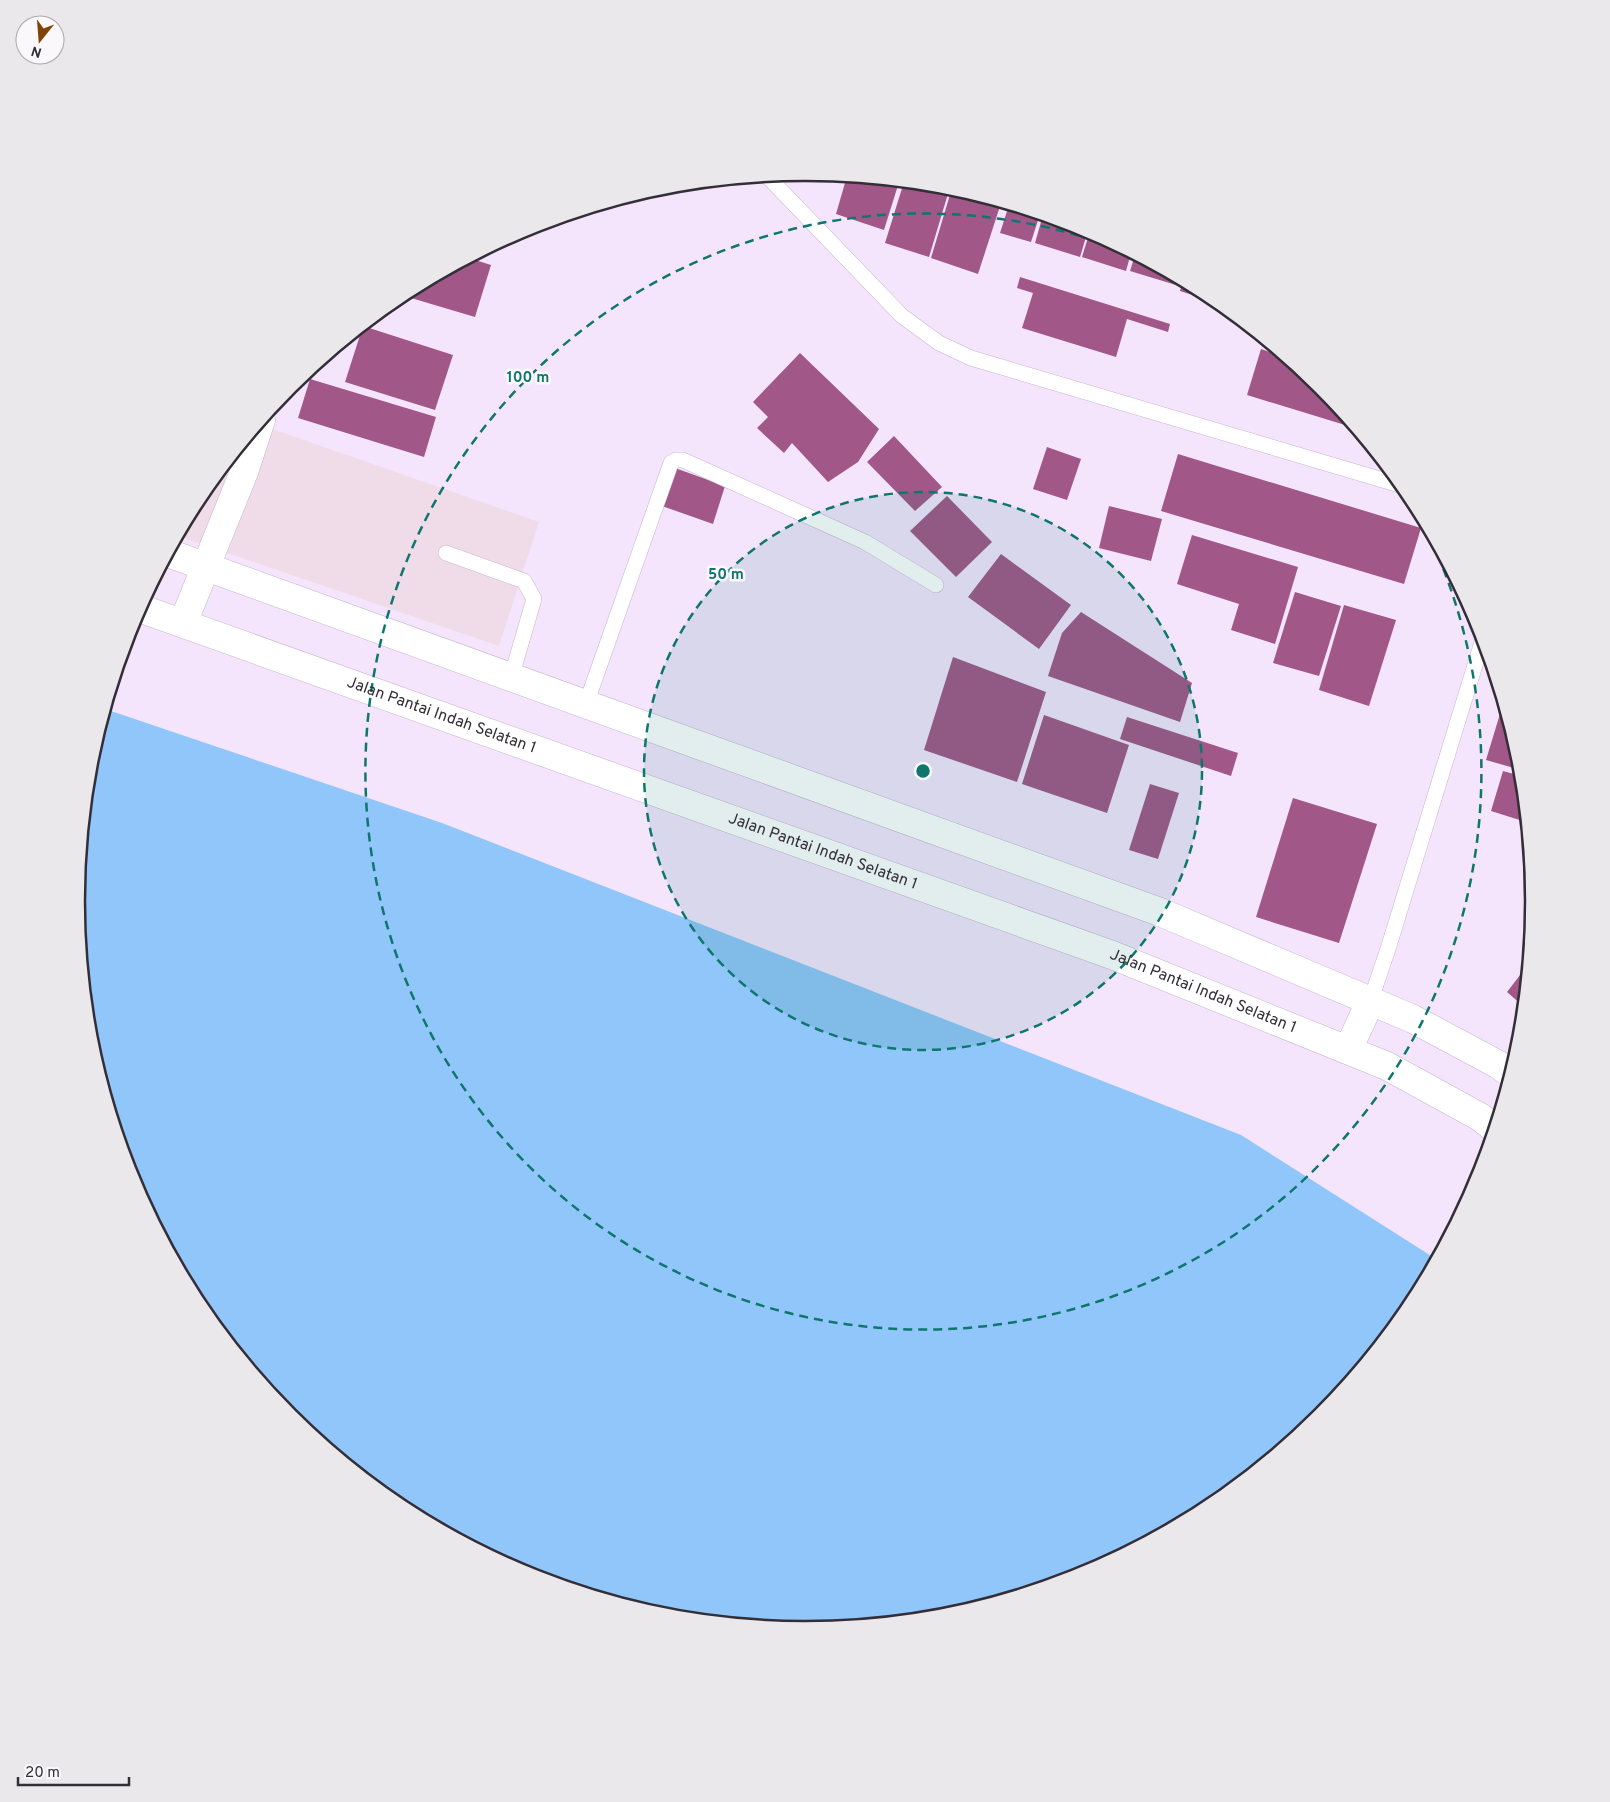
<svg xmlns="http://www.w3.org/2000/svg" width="1610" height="1802" viewBox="0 0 1610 1802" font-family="Overpass,sans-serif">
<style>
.commercial{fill:#f0dbe9}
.water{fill:#91c6fb}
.building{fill:#a25789}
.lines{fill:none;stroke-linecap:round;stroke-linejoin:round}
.service-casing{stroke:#c5b6cd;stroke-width:16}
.minor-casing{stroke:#c5b6cd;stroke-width:29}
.tertiary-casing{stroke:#c5b6cd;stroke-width:29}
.service{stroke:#fff;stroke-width:15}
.minor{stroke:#fff;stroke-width:28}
.tertiary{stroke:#fff;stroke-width:28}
.ring{fill:none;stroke:#0f766e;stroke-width:2.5;stroke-dasharray:9 6}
.labels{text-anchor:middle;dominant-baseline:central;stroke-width:5;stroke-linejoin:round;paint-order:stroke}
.street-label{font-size:16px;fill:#332e37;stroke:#fbf8fc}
.rim{fill:none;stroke:#332e37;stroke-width:2.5}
.centre{fill:#0f766e;stroke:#fbf8fc;stroke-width:2.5}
.ring-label{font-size:15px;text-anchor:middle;font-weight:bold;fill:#0f766e;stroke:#fbf8fc;stroke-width:5;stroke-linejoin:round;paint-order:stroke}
</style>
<rect width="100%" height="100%" fill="#f4e5fd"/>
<path class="commercial" d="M 258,424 L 539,522 L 499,646 L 178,536 L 199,496 Z"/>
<path class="water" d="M 105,709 L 442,823 L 1241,1135 L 1436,1259 L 1411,1306 L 1320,1417 L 1210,1507 L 1084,1574 L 947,1616 L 805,1630 L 663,1616 L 526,1574 L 400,1507 L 289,1416 L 199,1306 L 132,1180 L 90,1043 L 76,901 L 90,759 Z"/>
<g class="building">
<path d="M 847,176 L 899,182 L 884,230 L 836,214 Z"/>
<path d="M 904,182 L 950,187 L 929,257 L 885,243 Z"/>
<path d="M 952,188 L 1001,203 L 978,274 L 931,258 Z"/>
<path d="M 1009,205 L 1040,214 L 1031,242 L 1000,233 Z"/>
<path d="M 1043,215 L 1088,230 L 1080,257 L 1035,243 Z"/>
<path d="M 1090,231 L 1131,253 L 1126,271 L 1082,257 Z"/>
<path d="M 1135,255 L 1178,278 L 1176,285 L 1130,271 Z"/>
<path d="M 469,258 L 491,265 L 475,317 L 401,295 Z"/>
<path d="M 1020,277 L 1170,324 L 1168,332 L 1127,319 L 1116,357 L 1022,328 L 1033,293 L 1017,288 Z"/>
<path d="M 1183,281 L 1210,295 L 1221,304 L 1180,291 Z"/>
<path d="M 363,326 L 453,355 L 435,410 L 345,382 Z"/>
<path d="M 1261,349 L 1285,357 L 1321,386 L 1347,418 L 1345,425 L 1247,395 Z"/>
<path d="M 800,353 L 879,429 L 858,462 L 828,482 L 792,443 L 784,453 L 757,428 L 768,417 L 753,402 Z"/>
<path d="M 310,379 L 436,417 L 424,457 L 298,418 Z"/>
<path d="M 894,436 L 942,487 L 915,511 L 867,462 Z"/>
<path d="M 1047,447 L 1081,459 L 1067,500 L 1033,489 Z"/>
<path d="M 1178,454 L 1421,528 L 1404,584 L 1161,511 Z"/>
<path d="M 675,468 L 725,486 L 713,524 L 662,506 Z"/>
<path d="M 947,496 L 992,542 L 956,577 L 910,531 Z"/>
<path d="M 1109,506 L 1162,519 L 1151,561 L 1099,548 Z"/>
<path d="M 1192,535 L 1298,567 L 1275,644 L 1231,630 L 1239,604 L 1177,584 Z"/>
<path d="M 1001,554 L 1071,605 L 1039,649 L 968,597 Z"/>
<path d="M 1295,592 L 1341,606 L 1319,676 L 1273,663 Z"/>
<path d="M 1344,605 L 1396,620 L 1369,706 L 1319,690 Z"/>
<path d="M 1081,612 L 1192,683 L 1180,722 L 1048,676 L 1062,633 Z"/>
<path d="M 953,657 L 1046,692 L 1017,782 L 924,750 Z"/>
<path d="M 1503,704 L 1520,759 L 1521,770 L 1486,760 Z"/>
<path d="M 1044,715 L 1129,745 L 1107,813 L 1022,784 Z"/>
<path d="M 1127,717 L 1238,753 L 1231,776 L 1120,739 Z"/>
<path d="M 1503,771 L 1521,776 L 1526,822 L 1491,811 Z"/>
<path d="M 1150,784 L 1179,793 L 1158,859 L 1129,850 Z"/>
<path d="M 1293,798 L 1377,824 L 1339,943 L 1256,917 Z"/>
<path d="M 1527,966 L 1523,1006 L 1507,992 Z"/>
</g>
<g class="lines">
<defs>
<g id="service">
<path d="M 767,176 L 902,316 L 939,343 L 971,358 L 1403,486"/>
<path d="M 446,553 L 524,581 L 534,599 L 511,678"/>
<path d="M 586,704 L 671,463 L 676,460 L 683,460 L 865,542 L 936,585"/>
<path d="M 1370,1002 L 1388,949 L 1483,639"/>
</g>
<path id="minor" d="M 183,623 L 244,472 L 261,420"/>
<g id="tertiary">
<path d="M 168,553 L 1160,912 L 1413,1019 L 1499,1065 L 1511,1074"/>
<path id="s1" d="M 139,608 L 1112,955 L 1387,1066 L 1480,1117 L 1494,1128"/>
<path d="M 1348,1050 L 1370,1002"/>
</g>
</defs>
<use href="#service" class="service-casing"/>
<use href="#minor" class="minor-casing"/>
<use href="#tertiary" class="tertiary-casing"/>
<use href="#service" class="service"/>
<use href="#minor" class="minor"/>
<use href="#tertiary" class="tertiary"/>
</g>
<circle cx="923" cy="771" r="279" fill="#0f766e" fill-opacity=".12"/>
<g class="ring">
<circle cx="923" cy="771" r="279"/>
<path d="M1404 488A558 558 0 1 1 1132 254"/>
</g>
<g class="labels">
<g class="street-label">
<text stroke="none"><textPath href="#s1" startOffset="321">Jalan Pantai Indah Selatan 1</textPath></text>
<text stroke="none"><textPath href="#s1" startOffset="726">Jalan Pantai Indah Selatan 1</textPath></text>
<text stroke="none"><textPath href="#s1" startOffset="1131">Jalan Pantai Indah Selatan 1</textPath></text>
</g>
</g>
<path d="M0 0H1610V1802H0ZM85 901a720 720 0 1 1 1440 0a720 720 0 1 1-1440 0Z" fill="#ebe8ec" fill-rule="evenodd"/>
<path class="rim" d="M85 901a720 720 0 1 1 1440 0a720 720 0 1 1-1440 0Z"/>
<circle cx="923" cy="771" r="8" class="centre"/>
<g class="ring-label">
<text x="528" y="382">100 m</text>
<text x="726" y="579">50 m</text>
</g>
<g transform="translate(40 40) rotate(197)"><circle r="24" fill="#fbf8fc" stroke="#aba7ad"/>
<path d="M0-4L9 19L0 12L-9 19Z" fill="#814302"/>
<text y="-8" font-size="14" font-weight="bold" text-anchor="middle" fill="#332e37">N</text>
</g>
<path d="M18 1777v8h111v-8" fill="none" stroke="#332e37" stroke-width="2.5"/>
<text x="25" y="1777" font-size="15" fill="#332e37" stroke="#fbf8fc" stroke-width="4" paint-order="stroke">20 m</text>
</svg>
